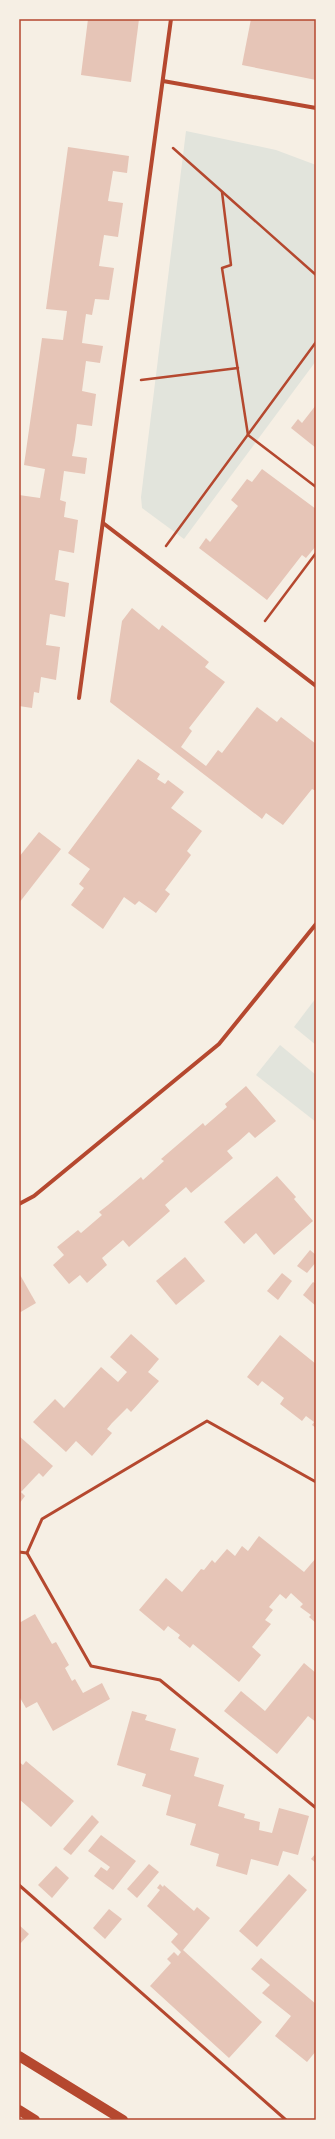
<svg xmlns="http://www.w3.org/2000/svg" width="335" height="2139" viewBox="0 0 335 2139" font-family="Quicksand,sans-serif">
<style>
.green{fill:#e2e4dc}
.building{fill:#e6c5b7}
.lines{fill:none;stroke-linecap:round;stroke-linejoin:round}
.path{stroke:#b5482f;stroke-width:2.5}
.service{stroke:#b5482f;stroke-width:3}
.minor{stroke:#b5482f;stroke-width:4}
.primary{stroke:#b5482f;stroke-width:10}
.neatline{fill:none;stroke:#b5482f;stroke-width:1.5}
</style>
<rect width="100%" height="100%" fill="#f6efe4"/>
<g class="green">
<path d="M 186,131 L 276,150 L 316,165 L 316,361 L 184,539 L 142,508 L 141,497 Z"/>
<path d="M 316,998 L 316,1045 L 294,1027 Z"/>
<path d="M 280,1045 L 316,1075 L 316,1122 L 256,1075 Z"/>
</g>
<g class="building">
<path d="M 88,19 L 139,19 L 131,82 L 81,75 Z"/>
<path d="M 251,19 L 316,19 L 316,80 L 242,65 Z"/>
<path d="M 68,147 L 129,156 L 127,173 L 113,171 L 108,201 L 123,203 L 118,237 L 104,235 L 99,266 L 114,268 L 109,300 L 95,299 L 92,315 L 86,314 L 84,328 L 82,343 L 103,346 L 100,363 L 86,361 L 82,391 L 96,394 L 92,426 L 77,424 L 75,440 L 72,456 L 87,458 L 85,474 L 64,471 L 62,486 L 60,500 L 66,502 L 64,517 L 78,520 L 74,553 L 59,550 L 55,580 L 69,583 L 65,617 L 50,614 L 46,645 L 60,647 L 56,680 L 41,677 L 39,693 L 34,692 L 32,708 L 19,706 L 19,495 L 40,498 L 45,469 L 24,465 L 42,338 L 63,340 L 67,311 L 46,309 Z"/>
<path d="M 316,405 L 316,448 L 291,428 L 298,419 L 302,423 Z"/>
<path d="M 262,469 L 316,509 L 316,546 L 306,558 L 302,555 L 267,600 L 199,548 L 206,538 L 210,542 L 238,506 L 231,500 L 247,479 L 252,482 Z"/>
<path d="M 132,608 L 159,630 L 162,625 L 209,662 L 205,667 L 225,682 L 189,728 L 192,731 L 181,747 L 206,766 L 218,750 L 222,753 L 257,707 L 277,722 L 281,717 L 316,744 L 316,791 L 312,789 L 283,825 L 266,813 L 262,819 L 110,702 L 122,621 Z"/>
<path d="M 138,759 L 160,774 L 157,779 L 165,784 L 168,780 L 184,792 L 171,808 L 202,831 L 187,851 L 191,855 L 165,890 L 170,894 L 156,913 L 139,901 L 135,905 L 124,897 L 103,929 L 71,905 L 84,888 L 79,884 L 90,869 L 68,853 Z"/>
<path d="M 39,832 L 61,849 L 19,903 L 19,857 Z"/>
<path d="M 246,1086 L 276,1121 L 255,1138 L 249,1132 L 238,1142 L 227,1151 L 233,1158 L 191,1193 L 186,1187 L 165,1205 L 170,1211 L 129,1247 L 123,1240 L 102,1258 L 107,1265 L 87,1283 L 80,1275 L 69,1284 L 53,1265 L 64,1255 L 57,1247 L 78,1230 L 81,1233 L 102,1215 L 99,1212 L 108,1205 L 141,1177 L 143,1180 L 164,1161 L 161,1159 L 203,1123 L 205,1126 L 227,1107 L 225,1104 Z"/>
<path d="M 277,1176 L 296,1197 L 294,1199 L 313,1221 L 274,1255 L 256,1233 L 244,1244 L 224,1222 Z"/>
<path d="M 310,1250 L 316,1255 L 316,1262 L 307,1273 L 297,1266 Z"/>
<path d="M 185,1257 L 205,1281 L 176,1305 L 156,1281 Z"/>
<path d="M 19,1273 L 36,1303 L 19,1313 Z"/>
<path d="M 282,1273 L 292,1281 L 278,1300 L 267,1291 Z"/>
<path d="M 313,1282 L 316,1284 L 316,1306 L 303,1295 Z"/>
<path d="M 131,1334 L 159,1359 L 148,1372 L 159,1381 L 131,1412 L 127,1408 L 112,1423 L 107,1429 L 112,1433 L 92,1456 L 76,1441 L 66,1452 L 33,1422 L 55,1399 L 64,1408 L 101,1367 L 118,1382 L 127,1372 L 110,1357 Z"/>
<path d="M 280,1335 L 316,1364 L 316,1428 L 312,1425 L 314,1422 L 306,1416 L 302,1421 L 280,1404 L 284,1398 L 262,1381 L 258,1386 L 247,1377 Z"/>
<path d="M 19,1436 L 53,1466 L 43,1477 L 39,1473 L 36,1476 L 21,1492 L 25,1496 L 19,1504 Z"/>
<path d="M 259,1536 L 304,1572 L 316,1558 L 316,1623 L 309,1617 L 311,1615 L 300,1607 L 303,1604 L 291,1593 L 286,1599 L 280,1594 L 269,1607 L 273,1610 L 265,1620 L 271,1624 L 252,1647 L 261,1655 L 239,1682 L 193,1644 L 190,1648 L 178,1638 L 180,1635 L 168,1626 L 164,1631 L 139,1610 L 166,1578 L 182,1592 L 201,1569 L 204,1570 L 212,1560 L 215,1563 L 227,1549 L 235,1556 L 242,1546 L 248,1551 Z"/>
<path d="M 35,1614 L 52,1644 L 56,1642 L 69,1665 L 65,1668 L 72,1681 L 75,1679 L 83,1693 L 102,1683 L 110,1699 L 53,1731 L 37,1702 L 26,1708 L 19,1696 L 19,1623 Z"/>
<path d="M 304,1663 L 316,1673 L 316,1722 L 308,1716 L 277,1754 L 224,1711 L 241,1691 L 265,1711 Z"/>
<path d="M 132,1711 L 147,1715 L 145,1720 L 176,1729 L 170,1750 L 199,1758 L 194,1776 L 224,1785 L 218,1806 L 245,1814 L 244,1818 L 260,1822 L 259,1830 L 272,1833 L 279,1808 L 309,1816 L 298,1855 L 283,1851 L 278,1866 L 251,1859 L 247,1875 L 216,1866 L 219,1854 L 190,1845 L 196,1824 L 166,1815 L 171,1795 L 142,1786 L 146,1774 L 117,1765 Z"/>
<path d="M 26,1761 L 74,1801 L 51,1827 L 19,1799 L 19,1762 L 23,1765 Z"/>
<path d="M 92,1815 L 99,1822 L 71,1855 L 63,1849 Z"/>
<path d="M 101,1835 L 136,1861 L 113,1890 L 94,1876 L 101,1867 L 107,1871 L 110,1867 L 88,1851 Z"/>
<path d="M 316,1853 L 316,1863 L 311,1859 Z"/>
<path d="M 149,1864 L 159,1872 L 137,1898 L 127,1889 Z"/>
<path d="M 56,1866 L 69,1878 L 52,1898 L 38,1885 Z"/>
<path d="M 289,1874 L 307,1890 L 257,1947 L 239,1931 Z"/>
<path d="M 160,1884 L 163,1887 L 164,1885 L 194,1911 L 197,1907 L 210,1918 L 183,1950 L 262,2022 L 229,2058 L 150,1986 L 171,1963 L 167,1959 L 174,1952 L 178,1956 L 181,1952 L 171,1942 L 178,1934 L 147,1906 L 160,1890 L 157,1888 Z"/>
<path d="M 109,1909 L 122,1919 L 105,1939 L 93,1928 Z"/>
<path d="M 19,1925 L 29,1934 L 19,1945 Z"/>
<path d="M 261,1958 L 316,2004 L 316,2051 L 307,2062 L 275,2036 L 291,2016 L 262,1993 L 270,1985 L 251,1969 Z"/>
</g>
<g class="lines">
<g class="path">
<path d="M 173,148 L 316,275"/>
<path d="M 222,192 L 231,265 L 222,268 L 248,435 L 316,487"/>
<path d="M 141,380 L 238,368"/>
<path d="M 166,546 L 316,342"/>
<path d="M 265,621 L 316,553"/>
</g>
<g class="service">
<path d="M 316,1482 L 207,1421 L 42,1519 L 27,1553 L 91,1666 L 160,1680 L 316,1808"/>
<path d="M 19,1552 L 27,1553"/>
<path d="M 19,1885 L 286,2120"/>
</g>
<g class="minor">
<path d="M 163,81 L 316,108"/>
<path d="M 103,523 L 316,686"/>
<path d="M 79,698 L 171,19"/>
<path d="M 19,1204 L 34,1196 L 219,1044 L 316,924"/>
</g>
<g class="primary">
<path d="M 19,2056 L 123,2120"/>
<path d="M 19,2110 L 35,2120"/>
</g>
</g>
<rect width="335" height="2139" fill="none" stroke="#f6efe4" stroke-width="40"/>
<rect x="20" y="20" width="295" height="2099" class="neatline"/>
</svg>
